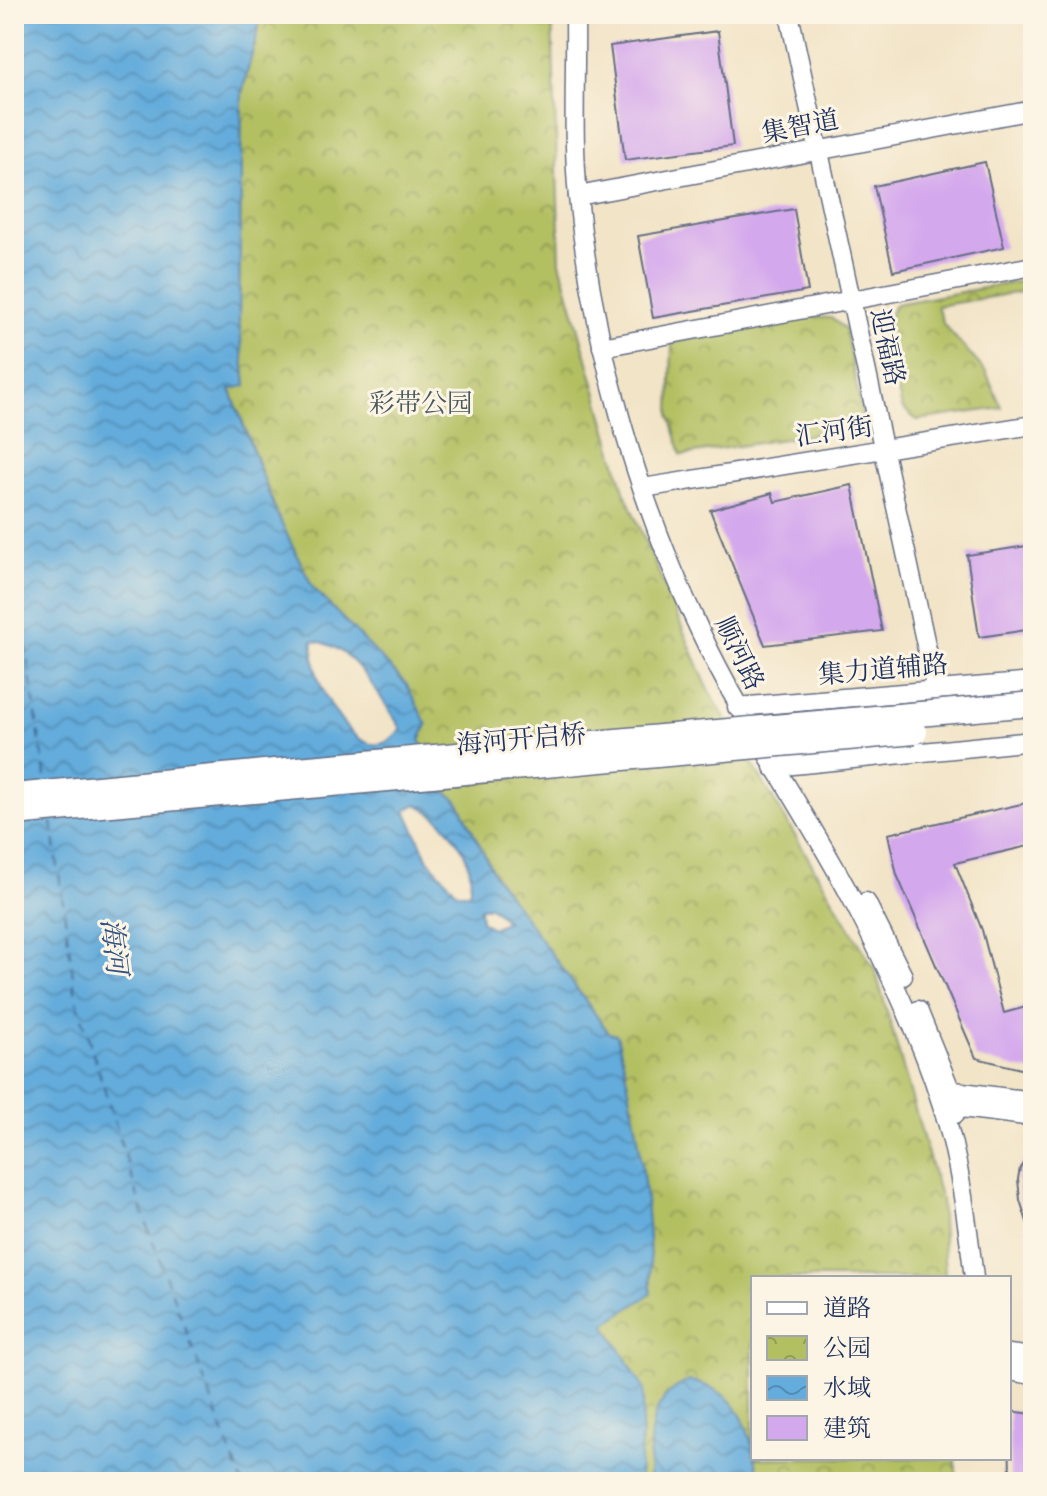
<svg xmlns="http://www.w3.org/2000/svg" width="1047" height="1496" viewBox="0 0 1047 1496" font-family="'EB Garamond','Noto Serif SC',serif">
<style>
.park{fill:url(#park-crowns);stroke:#677860;stroke-width:2}
.water{fill:url(#water-waves);stroke:#406e9c;stroke-width:2;fill-rule:evenodd}
.lines{fill:none;stroke-linecap:round;stroke-linejoin:round}
.ferry{stroke:#315484;stroke-width:2;stroke-dasharray:10 8;stroke-linecap:butt}
.building{fill:#d4a8ed}
.minor-casing{stroke:#666e83;stroke-width:21}
.major-casing{stroke:#666e83;stroke-width:27}
.minor{stroke:#fff;stroke-width:18}
.major{stroke:#fff;stroke-width:24}
.major-bridge-casing{stroke:#666e83;stroke-width:27;stroke-linecap:butt}
.major-bridge{stroke:#fff;stroke-width:24}
.labels{text-anchor:middle;dominant-baseline:central;stroke-width:6;stroke-linejoin:round;paint-order:stroke}
.street-label{font-size:26px;fill:#1b2f5e;stroke:#fcf5e5}
.park-label{font-size:26px;fill:#495a5f;stroke:#fcf5e5}
.water-label{font-size:28px;font-style:italic;fill:#315484;stroke:#fcf5e5}
</style>
<defs>
<pattern id="park-crowns" width="20" height="18" patternUnits="userSpaceOnUse" patternTransform="scale(2)"><rect width="20" height="18" fill="#b3c062"/><path d="M2 6a3 3 0 1 1 6 0M12 15a3 3 0 1 1 6 0" fill="none" stroke="#919c54"/></pattern>
<pattern id="water-waves" width="16" height="10" patternUnits="userSpaceOnUse" patternTransform="scale(2)"><rect width="16" height="10" fill="#64acdb"/><path d="M0 5q4-4 8 0t8 0" fill="none" stroke="#528cb5"/></pattern>
</defs>
<rect width="100%" height="100%" fill="#fcf5e5"/>
<filter id="ink" filterUnits="userSpaceOnUse"><feTurbulence type="fractalNoise" baseFrequency=".0125" numOctaves="2"/><feDisplacementMap in="SourceGraphic" scale="16" xChannelSelector="R" yChannelSelector="G"/><feConvolveMatrix kernelMatrix="1 2 1 2 8 2 1 2 1" color-interpolation-filters="sRGB"/></filter>
<filter id="wash" filterUnits="userSpaceOnUse"><feTurbulence type="fractalNoise" baseFrequency=".006" numOctaves="4" result="noise"/><feDisplacementMap in="SourceGraphic" scale="32" xChannelSelector="R" yChannelSelector="G"/><feGaussianBlur stdDeviation="1.8" result="paint"/><feColorMatrix in="noise" values="0 0 0 0 0 0 0 0 0 0 0 0 0 0 0 0 0 1.4 0 .05"/><feComposite in="paint" operator="in"/></filter>
<g filter="url(#wash)">
<rect width="100%" height="100%" fill="#f2e4c7"/>
<g class="park">
<path d="M 262,14 L 552,14 L 560,262 L 624,491 L 709,691 L 875,970 L 941,1200 L 945,1278 L 753,1278 L 753,1458 L 955,1458 L 957,1482 L 592,1482 L 617,1035 L 609,1033 L 495,876 L 458,801 L 441,788 L 420,740 L 407,685 L 313,588 L 278,516 L 230,388 L 246,385 L 239,320 L 242,93 Z"/>
<path d="M 1033,279 L 1033,290 L 937,306 L 944,325 L 986,372 L 1002,408 L 917,420 L 902,408 C 897,382 877,323 896,304 Z"/>
<path d="M 811,317 L 831,318 L 845,329 L 863,418 L 854,428 L 681,455 L 670,415 L 672,342 Z"/>
</g>
<g class="water">
<path d="M 14,14 L 262,14 L 242,93 L 239,320 L 246,386 L 230,389 L 275,510 L 313,588 L 407,685 L 427,725 L 420,740 L 441,788 L 458,801 L 495,876 L 609,1033 L 617,1035 C 639,1126 650,1201 651,1294 L 605,1324 L 644,1389 L 639,1482 L 14,1482 ZM 312,641 C 354,643 379,697 401,728 C 368,775 329,709 318,678 C 314,667 314,653 312,641 ZM 417,804 C 446,819 478,857 469,893 L 458,893 L 428,860 L 406,810 ZM 489,906 L 507,921 L 492,928 L 481,921 L 480,908 Z"/>
<path d="M 689,1381 C 746,1391 750,1435 760,1482 L 649,1482 C 651,1441 644,1399 689,1381 Z"/>
</g>
<g class="lines">
<g class="ferry">
<path d="M 14,571 L 46,780"/>
<path d="M 52,822 L 76,998 L 146,1223 L 242,1482"/>
</g>
</g>
<g id="blocks">
<g class="building">
<path d="M 718,31 L 733,146 L 625,160 L 610,46 Z"/>
<path d="M 985,162 L 1004,247 L 893,271 L 874,186 Z"/>
<path d="M 794,209 L 808,291 L 653,318 L 638,236 Z"/>
<path d="M 852,485 L 882,631 L 765,645 L 710,510 L 772,493 L 775,502 Z"/>
<path d="M 1033,545 L 1033,629 L 979,637 L 967,555 Z"/>
<path d="M 1030,802 L 1033,845 L 955,863 L 982,930 L 1004,1013 L 1033,1005 L 1033,1072 L 976,1058 L 897,875 L 888,834 Z"/>
<path d="M 1033,1150 L 1033,1234 L 1031,1234 L 1020,1200 L 1018,1179 L 1020,1168 Z"/>
<path d="M 1009,1411 L 1033,1414 L 1033,1482 L 1010,1482 Z"/>
</g>
</g>
</g>
<g filter="url(#ink)">
<use href="#blocks" fill-opacity="0" stroke="#666e83" stroke-width="2"/>
<g class="lines">
<defs>
<g id="minor">
<path d="M 575,14 C 576,74 572,137 578,197 C 593,345 636,496 700,631 C 744,725 805,809 853,901 C 887,967 920,1035 942,1105 C 960,1161 967,1221 974,1278"/>
<path d="M 789,14 L 936,691"/>
<path d="M 578,196 L 1033,110"/>
<path d="M 602,347 L 1033,266"/>
<path d="M 643,488 L 1033,425"/>
<path d="M 737,707 L 1033,682"/>
<path d="M 773,767 L 1033,741"/>
<path d="M 866,902 L 903,976"/>
<path d="M 918,1010 L 950,1089 L 955,1114"/>
<path d="M 939,1089 L 1033,1101"/>
<path d="M 945,1106 L 1033,1117"/>
<path d="M 1009,1354 L 1033,1357"/>
<path d="M 1009,1371 L 1033,1375"/>
</g>
<g id="major">
<path d="M 14,796 L 275,771"/>
<path d="M 14,813 L 276,789"/>
</g>
</defs>
<use href="#minor" class="minor-casing"/>
<use href="#major" class="major-casing"/>
<use href="#minor" class="minor"/>
<use href="#major" class="major"/>
<defs>
<g id="major-bridge">
<path d="M 275,771 L 1033,704"/>
<path d="M 276,789 L 915,732"/>
</g>
</defs>
<use href="#major-bridge" class="major-bridge-casing"/>
<use href="#major-bridge" class="major-bridge"/>
</g>
</g>
<g class="labels">
<g class="street-label">
<text transform="translate(800 126) rotate(-11)">集智道</text>
<text transform="translate(888 347) rotate(78)">迎福路</text>
<text transform="translate(834 431) rotate(-8)">汇河街</text>
<text transform="translate(740 653) rotate(64)">顺河路</text>
<text transform="translate(883 669) rotate(-5)">集力道辅路</text>
<text transform="translate(521 739) rotate(-5)">海河开启桥</text>
</g>
<g class="park-label">
<text x="421" y="403">彩带公园</text>
</g>
<g class="water-label">
<text transform="translate(115 946) rotate(83)">海河</text>
</g>
</g>
<rect width="1047" height="1496" fill="none" stroke="#fcf5e5" stroke-width="48"/>
<rect x="751" y="1276" width="260" height="184" fill="#fcf5e5" stroke="#a2a6af" stroke-width="2"/>
<rect x="767" y="1302" width="40" height="12" fill="#ffffff" stroke="#a2a6af" stroke-width="2"/>
<text x="823" y="1316" font-size="24" fill="#1b2f5e">道路</text>
<rect x="767" y="1336" width="40" height="24" fill="url(#park-crowns)" stroke="#a2a6af" stroke-width="2"/>
<text x="823" y="1356" font-size="24" fill="#1b2f5e">公园</text>
<rect x="767" y="1376" width="40" height="24" fill="url(#water-waves)" stroke="#a2a6af" stroke-width="2"/>
<text x="823" y="1396" font-size="24" fill="#1b2f5e">水域</text>
<rect x="767" y="1416" width="40" height="24" fill="#d4a8ed" stroke="#a2a6af" stroke-width="2"/>
<text x="823" y="1436" font-size="24" fill="#1b2f5e">建筑</text>
</svg>
